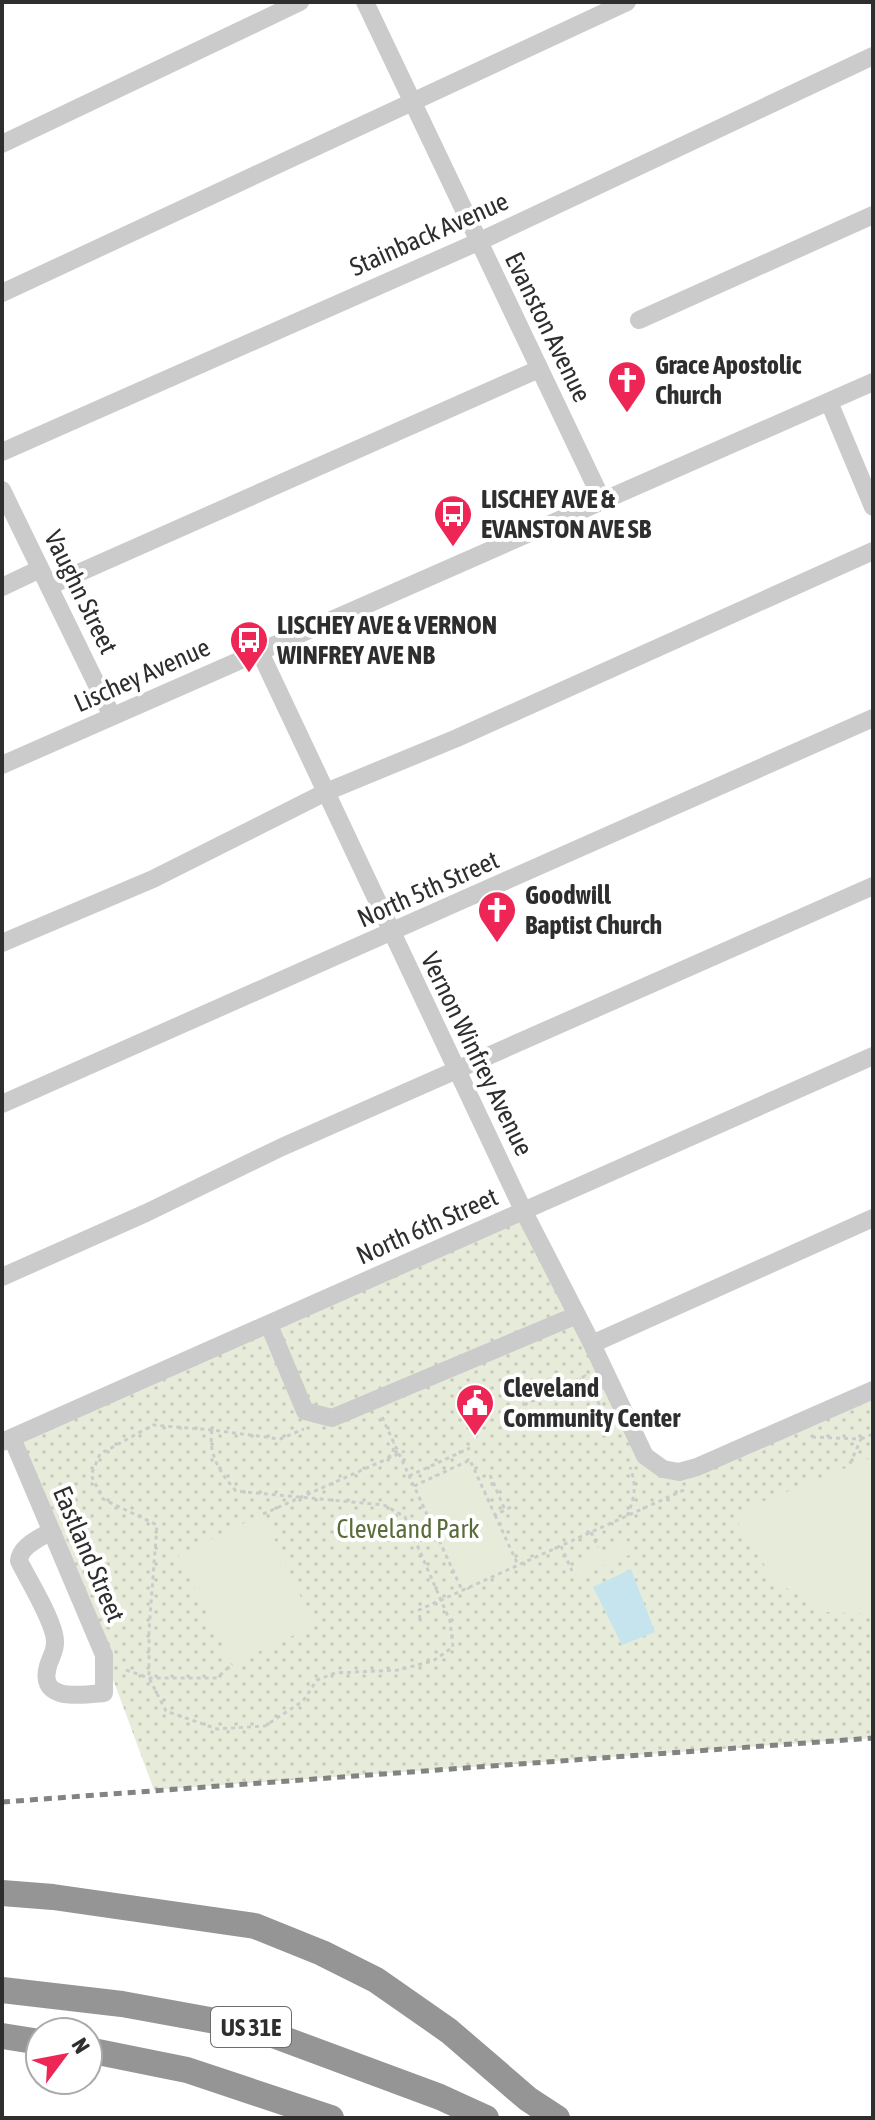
<svg xmlns="http://www.w3.org/2000/svg" width="875" height="2120" viewBox="0 0 875 2120" font-family="'Asap Condensed',sans-serif">
<style>
.park{fill:url(#park-dots)}
.pitch{fill:#e7ecda}
.water{fill:#c5e4ed}
.lines{fill:none;stroke-linecap:round;stroke-linejoin:round}
.path{stroke:#cbcbcb;stroke-width:3;stroke-dasharray:4 4;stroke-linecap:butt}
.minor{stroke:#cbcbcb;stroke-width:18}
.highway{stroke:#959595;stroke-width:26}
.rail{stroke:#838383;stroke-width:5;stroke-dasharray:8 6;stroke-linecap:butt}
.labels{text-anchor:middle;dominant-baseline:central;stroke-width:8;stroke-linejoin:round;paint-order:stroke}
.shield{fill:#fff;stroke:#6d6d6d;stroke-width:2}
.shield-label{font-size:24px;font-weight:bold;fill:#2e2e2e}
.street-label{font-size:26px;fill:#2e2e2e;stroke:#fff}
.poi-label{font-size:26px;font-weight:bold;fill:#2e2e2e;stroke:#fff;text-anchor:start}
.park-label{font-size:26px;fill:#596c39;stroke:#fff}
</style>
<defs>
<pattern id="park-dots" width="8" height="8" patternUnits="userSpaceOnUse" patternTransform="scale(2)"><rect width="8" height="8" fill="#e7ecda"/><path d="M2 2h.1M6 6h.1" fill="none" stroke="#c6cbbb" stroke-width="1.8" stroke-linecap="round"/></pattern>
</defs>
<rect width="100%" height="100%" fill="#fff"/>
<path class="park" d="M 524,1212 L 646,1457 L 697,1467 L 873,1390 L 873,1738 L 154,1790 L 104,1655 L 12,1438 Z"/>
<g class="pitch">
<path d="M 873,1457 L 873,1614 L 824,1612 L 777,1582 L 744,1537 L 734,1513 Z"/>
<path d="M 470,1460 L 518,1565 L 462,1590 L 414,1486 Z"/>
<path d="M 263,1514 L 314,1626 L 232,1664 L 178,1555 Z"/>
<path d="M 627,1540 L 632,1554 L 579,1576 L 574,1563 Z"/>
</g>
<path class="water" d="M 631,1569 L 655,1632 L 622,1645 L 593,1587 Z"/>
<g class="lines">
<g class="path">
<path d="M 524,1405 L 585,1376 L 602,1410"/>
<path d="M 382,1417 L 462,1590"/>
<path d="M 212,1430 C 208,1454 220,1473 236,1491 L 384,1505 L 405,1517 L 450,1621 L 453,1647 L 433,1661 L 398,1670 L 335,1673 L 317,1680 L 303,1701 L 265,1726 L 217,1729 L 166,1711 L 149,1678 L 149,1630 L 157,1525 L 103,1499 L 91,1475 L 100,1454 L 153,1425 L 212,1430 L 280,1439 L 304,1429"/>
<path d="M 812,1437 L 861,1439 L 849,1466"/>
<path d="M 861,1439 L 873,1434"/>
<path d="M 388,1458 L 393,1452 L 394,1443"/>
<path d="M 490,1475 L 505,1510"/>
<path d="M 409,1476 L 470,1448"/>
<path d="M 414,1486 L 470,1460 L 495,1515 L 511,1507"/>
<path d="M 263,1514 L 405,1451"/>
<path d="M 495,1515 L 518,1565"/>
<path d="M 627,1516 C 635,1497 637,1486 630,1467"/>
<path d="M 591,1532 L 598,1547"/>
<path d="M 561,1546 L 572,1571"/>
<path d="M 420,1619 L 419,1610 L 684,1490"/>
<path d="M 126,1670 L 149,1678 L 217,1678 L 232,1664"/>
</g>
<g class="minor">
<path d="M 365,2 L 603,502"/>
<path d="M 2,144 L 300,2"/>
<path d="M 2,293 L 627,2"/>
<path d="M 639,320 L 873,215"/>
<path d="M 829,402 L 873,507"/>
<path d="M 2,452 L 478,242 L 873,56"/>
<path d="M 2,490 L 112,716"/>
<path d="M 49,586 L 539,369"/>
<path d="M 2,587 L 40,569"/>
<path d="M 260,652 L 524,1212 L 592,1344 L 645,1456 L 663,1469 L 679,1472 L 697,1467 L 873,1390"/>
<path d="M 2,765 L 873,382"/>
<path d="M 2,943 L 153,879 L 326,792 L 457,738 L 873,551"/>
<path d="M 2,1104 L 873,718"/>
<path d="M 2,1277 L 146,1213 L 282,1147 L 873,886"/>
<path d="M 269,1325 L 305,1411 L 332,1418 L 577,1315"/>
<path d="M 592,1344 L 873,1218"/>
<path d="M 12,1438 L 104,1655 L 104,1693 C 82,1695 35,1703 49,1663 C 53,1653 57,1646 54,1634 C 48,1611 30,1583 19,1561 C 20,1546 40,1538 51,1531"/>
<path d="M 2,1442 L 873,1056"/>
</g>
<g class="highway">
<path d="M 2,1893 L 53,1897 L 255,1926 L 322,1953 L 376,1980 L 449,2031 L 528,2099 L 557,2118"/>
<path d="M 2,1990 L 122,2004 L 254,2028 L 440,2097 L 486,2118"/>
<path d="M 2,2036 L 40,2042"/>
<path d="M 88,2050 L 187,2070 L 331,2118"/>
</g>
<path class="rail" d="M 2,1802 L 873,1738"/>
</g>
<defs>
<symbol id="church-pin" viewBox="-11 -11 22 30"><path d="M0 17L-7.5 6A9.5 9.5 0 1 1 7.5 6Z" fill="#ee2655" stroke="#fff"/><path d="M-1.2-6h2.4v3.5h3.3v2.4h-3.3V6h-2.4V-.1h-3.3v-2.4h3.3Z" fill="#fff"/></symbol>
<symbol id="bus-pin" viewBox="-11 -11 22 30"><path d="M0 17L-7.5 6A9.5 9.5 0 1 1 7.5 6Z" fill="#ee2655" stroke="#fff"/><path d="M-5-6H5V4H4V6H2V4H-2V6H-4V4H-5ZM-3.5-4V0h7V-4ZM-3.5 1.2v1.5H-2V1.2ZM2 1.2v1.5H3.5V1.2Z" fill="#fff"/></symbol>
<symbol id="civic-pin" viewBox="-11 -11 22 30"><path d="M0 17L-7.5 6A9.5 9.5 0 1 1 7.5 6Z" fill="#ee2655" stroke="#fff"/><path d="M-.6-6.5H3V-4.5H.6V-3L4-1V1h2V6H-6V1h2V-1L-.6-3ZM-1.2 2.5V6h2.4V2.5Z" fill="#fff"/></symbol>
</defs>
<g fill-rule="evenodd">
<use href="#church-pin" x="605" y="358" width="44" height="60"/>
<use href="#bus-pin" x="431" y="492" width="44" height="60"/>
<use href="#bus-pin" x="227" y="618" width="44" height="60"/>
<use href="#church-pin" x="475" y="888" width="44" height="60"/>
<use href="#civic-pin" x="453" y="1381" width="44" height="60"/>
</g>
<g class="labels">
<rect class="shield" x="211" y="2007" width="80" height="40" rx="6"/>
<g class="shield-label">
<text x="251" y="2027">US 31E</text>
</g>
<g class="street-label">
<text transform="translate(429 234) rotate(-24)">Stainback Avenue</text>
<text transform="translate(548 327) rotate(64)">Evanston Avenue</text>
<text transform="translate(81 592) rotate(64)">Vaughn Street</text>
<text transform="translate(142 675) rotate(-24)">Lischey Avenue</text>
<text transform="translate(428 889) rotate(-24)">North 5th Street</text>
<text transform="translate(477 1054) rotate(64)">Vernon Winfrey Avenue</text>
<text transform="translate(427 1226) rotate(-24)">North 6th Street</text>
<text transform="translate(89 1554) rotate(67)">Eastland Street</text>
</g>
<g class="poi-label">
<text x="655" y="365">Grace Apostolic<tspan x="655" dy="30">Church</tspan></text>
<text x="481" y="499">LISCHEY AVE &amp;<tspan x="481" dy="30">EVANSTON AVE SB</tspan></text>
<text x="277" y="625">LISCHEY AVE &amp; VERNON<tspan x="277" dy="30">WINFREY AVE NB</tspan></text>
<text x="525" y="895">Goodwill<tspan x="525" dy="30">Baptist Church</tspan></text>
<text x="503" y="1388">Cleveland<tspan x="503" dy="30">Community Center</tspan></text>
</g>
<g class="park-label">
<text x="408" y="1529">Cleveland Park</text>
</g>
</g>
<rect width="875" height="2120" fill="none" stroke="#2e2e2e" stroke-width="8"/>
<g transform="translate(64 2056) rotate(58)"><circle r="38" fill="#ffffff" stroke="#ababab" stroke-width="2"/>
<path d="M0-6L14 30L0 20L-14 30Z" fill="#ee2655"/>
<text y="-12" font-size="22" font-weight="bold" text-anchor="middle" fill="#2e2e2e">N</text>
</g>
</svg>
